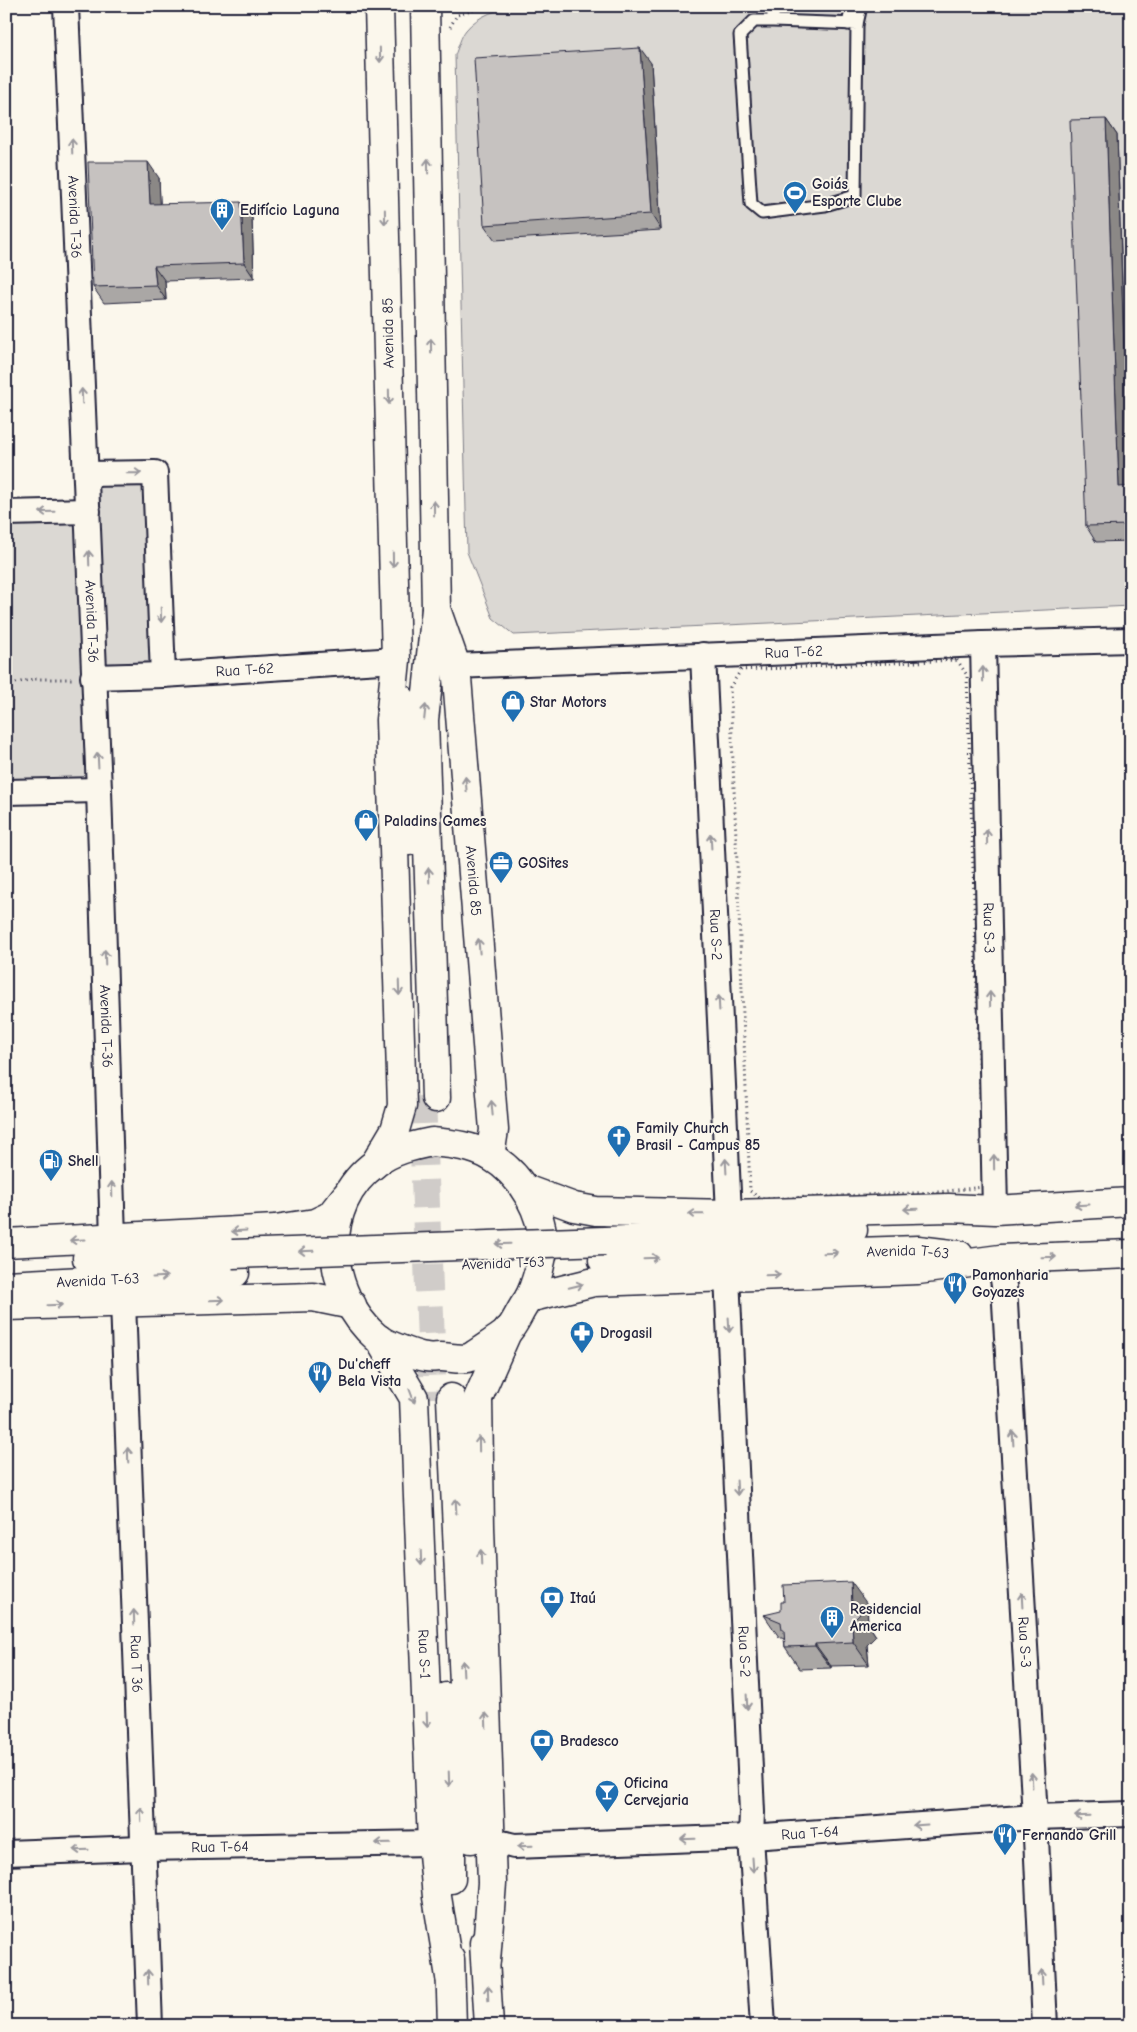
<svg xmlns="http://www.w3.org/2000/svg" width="1137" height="2032" viewBox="0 0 1137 2032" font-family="'Comic Neue',sans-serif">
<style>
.green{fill:#dbd8d3;stroke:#7e7d87}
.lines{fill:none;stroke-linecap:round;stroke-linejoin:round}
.secondary-tunnel{stroke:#d0ccc9;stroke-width:28;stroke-dasharray:28 14;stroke-linecap:butt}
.lane-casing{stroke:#22223b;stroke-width:15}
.street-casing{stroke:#22223b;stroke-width:28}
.secondary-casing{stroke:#22223b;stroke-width:31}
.primary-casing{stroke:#22223b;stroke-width:31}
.path{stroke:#22223b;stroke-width:3;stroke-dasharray:1 4;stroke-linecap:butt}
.lane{stroke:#fbf7ec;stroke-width:11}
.street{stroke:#fbf7ec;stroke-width:24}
.secondary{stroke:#fbf7ec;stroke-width:28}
.primary{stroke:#fbf7ec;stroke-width:28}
.primary-bridge-casing{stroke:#22223b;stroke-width:31;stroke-linecap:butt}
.primary-bridge{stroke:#fbf7ec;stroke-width:28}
.wall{fill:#aaa7a5;stroke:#22223b}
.shaded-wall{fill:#8b8886;stroke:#22223b}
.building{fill:#c6c2c0;stroke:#22223b}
.oneway{stroke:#99979c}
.labels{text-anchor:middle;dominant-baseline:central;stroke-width:4;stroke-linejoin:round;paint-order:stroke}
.poi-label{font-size:15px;font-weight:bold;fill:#22223b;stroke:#fbf7ec;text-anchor:start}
.street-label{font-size:15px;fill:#22223b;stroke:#fbf7ec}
</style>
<rect width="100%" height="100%" fill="#fbf7ec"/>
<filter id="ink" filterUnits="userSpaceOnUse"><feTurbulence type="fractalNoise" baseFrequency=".02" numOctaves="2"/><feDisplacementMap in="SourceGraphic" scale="10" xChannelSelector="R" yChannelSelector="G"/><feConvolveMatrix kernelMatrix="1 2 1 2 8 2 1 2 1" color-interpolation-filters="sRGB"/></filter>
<g filter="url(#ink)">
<g class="green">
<path d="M 516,6 L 1131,6 L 1131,606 L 514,635 L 493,618 L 467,552 L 455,55 C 458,48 461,36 466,30 C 478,15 499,9 516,6 Z"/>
<path d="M 148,481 L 155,667 L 101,669 L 95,482 Z"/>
<path d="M 81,519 L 96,786 L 6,790 L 6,520 Z"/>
</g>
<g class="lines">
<path class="secondary-tunnel" d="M 422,1096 L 433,1398"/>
<defs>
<g id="lane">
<path d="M 773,6 L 773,21 L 857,24 L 855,196 L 825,205 L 762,213 L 751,204 L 740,35 L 754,21 L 773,21"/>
<path d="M 848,24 L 852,6"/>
<path d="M 857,24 L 861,6"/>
</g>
<g id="street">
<path id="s1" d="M 66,6 L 99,790 L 113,1238"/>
<path d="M 86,474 L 155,473 L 163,675"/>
<path d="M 6,513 L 88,511"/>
<path id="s2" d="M 983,644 L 995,1210"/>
<path id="s3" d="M 703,655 L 729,1214"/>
<path id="s4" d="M 456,666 L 983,644 L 1131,640"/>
<path id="s5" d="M 93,677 L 163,675 L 396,660"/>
<path d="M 6,792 L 99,790"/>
<path id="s6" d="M 1000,1259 L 1004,1286 L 1035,1817 L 1045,2026"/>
<path id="s7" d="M 727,1276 L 752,1812 L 751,1837 L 763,2026"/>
<path id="s8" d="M 123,1302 L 150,2026"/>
<path id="s9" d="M 490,1840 L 514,1846 L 751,1837 L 1035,1817 L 1131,1814"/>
<path id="s10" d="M 6,1853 L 142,1848 L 432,1843"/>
</g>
<g id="secondary">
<path d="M 436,609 L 424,720 L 436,1098"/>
<path d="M 401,699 L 404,723 L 409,841"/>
<path id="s11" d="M 379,1339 L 414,1398 L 432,1843 L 437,1897 L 450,1977"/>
<path d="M 451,1398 L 471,1839"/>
<path d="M 446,1697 L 451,1841 L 451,1879"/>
<path d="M 484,1943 L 489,2026"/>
<path d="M 450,1959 L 452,2026"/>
<path d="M 486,1961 L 492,1883 L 480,1527 L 478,1398 L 508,1330"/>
</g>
<g id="primary">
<path id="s12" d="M 425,6 L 436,609 L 456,666 L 494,1130 L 490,1156"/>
<path d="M 432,1142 C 453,1144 472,1146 490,1156 C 522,1175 545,1214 543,1251 C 542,1257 540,1264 539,1270 C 536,1281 533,1292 527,1301 C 520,1310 516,1322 509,1330 C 506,1334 472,1357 468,1358 C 460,1360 449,1357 441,1357 C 436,1357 431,1358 426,1357 C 417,1356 384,1344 377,1338 C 325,1293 317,1205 376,1163 C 393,1150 412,1146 432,1142 Z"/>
<path d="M 376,1162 L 395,1130 L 402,1106 L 390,720 L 396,660 L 379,6"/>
<path d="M 525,1189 L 574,1207 L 596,1211 L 729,1214 L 949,1208 L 995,1210 L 1131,1202"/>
<path d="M 605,1241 L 853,1230"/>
<path d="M 6,1243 L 275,1229 L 315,1223 L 330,1216 L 345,1197"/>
<path d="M 87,1258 L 232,1254"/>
<path id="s13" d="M 603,1260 L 918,1250 L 959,1255"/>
<path id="s14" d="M 6,1285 L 235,1273"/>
<path d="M 529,1298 L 594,1282 L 918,1270 L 1000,1259 L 1131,1254"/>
<path d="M 6,1306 L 313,1297 L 352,1305"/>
</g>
</defs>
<use href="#lane" class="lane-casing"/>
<use href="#street" class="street-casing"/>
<use href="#secondary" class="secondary-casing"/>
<use href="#primary" class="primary-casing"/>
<g class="path">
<path d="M 450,27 L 457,15 L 488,6"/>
<path d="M 957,660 L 967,675 L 983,1187 L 939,1192 L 761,1199 L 750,1191 L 730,687 L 741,670 Z"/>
<path d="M 6,685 L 34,679 L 73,679"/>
</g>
<use href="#lane" class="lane"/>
<use href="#street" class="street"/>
<use href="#secondary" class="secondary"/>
<use href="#primary" class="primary"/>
<defs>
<path id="primary-bridge" d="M 232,1254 L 605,1241"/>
</defs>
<use href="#primary-bridge" class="primary-bridge-casing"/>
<use href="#primary-bridge" class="primary-bridge"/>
</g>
<g class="wall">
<path d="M 651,63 L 661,230 L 495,240 L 484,225 Z"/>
<path d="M 1106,119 L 1117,135 L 1131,541 L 1096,542 L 1086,526 Z"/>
<path d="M 159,178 L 160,204 L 252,218 L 254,278 L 165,281 L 166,300 L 104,303 L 93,287 Z"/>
<path d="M 867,1604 L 868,1624 L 876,1636 L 867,1645 L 869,1665 L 831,1666 L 831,1668 L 800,1669 L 785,1647 L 784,1639 L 779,1637 L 764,1615 Z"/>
</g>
<g class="shaded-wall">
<path d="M 640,48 L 651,63 L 661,230 L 651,214 Z"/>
<path d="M 1106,119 L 1117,135 L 1129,502 L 1119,487 Z"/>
<path d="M 148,162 L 159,178 L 161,219 L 150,204 Z"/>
<path d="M 241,202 L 252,218 L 254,278 L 244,263 Z"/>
<path d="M 154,266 L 165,281 L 166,300 L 156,285 Z"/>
<path d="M 851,1582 L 867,1604 L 868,1624 L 876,1636 L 867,1645 L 869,1665 L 853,1642 L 852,1622 Z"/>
<path d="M 815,1644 L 831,1666 L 831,1668 L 815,1646 Z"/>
</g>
<g class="building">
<path d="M 640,48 L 651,214 L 484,225 L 474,58 Z"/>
<path d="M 1106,119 L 1119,487 L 1131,486 L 1131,535 L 1130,525 L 1086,526 L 1070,120 Z"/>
<path d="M 88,162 L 148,162 L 150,204 L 241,202 L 244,263 L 154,266 L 156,285 L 93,287 Z"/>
<path d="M 1130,1274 L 1131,1274 L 1130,1346 Z"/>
<path d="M 851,1582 L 852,1606 L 860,1614 L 852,1622 L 853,1642 L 815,1644 L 815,1646 L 785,1647 L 784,1630 L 782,1630 L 781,1622 L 764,1615 L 781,1611 L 781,1602 L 784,1602 L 783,1585 Z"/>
</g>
<defs><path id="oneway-shaft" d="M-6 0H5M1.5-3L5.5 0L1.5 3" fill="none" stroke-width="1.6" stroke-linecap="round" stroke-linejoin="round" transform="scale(1.25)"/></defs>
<g class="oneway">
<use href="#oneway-shaft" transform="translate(380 55) rotate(89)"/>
<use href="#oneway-shaft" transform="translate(72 146) rotate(-92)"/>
<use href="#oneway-shaft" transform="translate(428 166) rotate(-91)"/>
<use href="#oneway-shaft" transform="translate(385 217) rotate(89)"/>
<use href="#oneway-shaft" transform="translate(431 346) rotate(-91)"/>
<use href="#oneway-shaft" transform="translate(82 396) rotate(-92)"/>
<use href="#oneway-shaft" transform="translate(389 397) rotate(89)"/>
<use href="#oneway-shaft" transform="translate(134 473) rotate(-1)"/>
<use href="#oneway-shaft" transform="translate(434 508) rotate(-91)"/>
<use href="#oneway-shaft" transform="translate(47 512) rotate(179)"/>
<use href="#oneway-shaft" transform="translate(89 558) rotate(-92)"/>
<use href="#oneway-shaft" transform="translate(393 560) rotate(89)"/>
<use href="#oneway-shaft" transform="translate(161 615) rotate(88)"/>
<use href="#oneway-shaft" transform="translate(983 674) rotate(-91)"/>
<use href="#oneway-shaft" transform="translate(425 712) rotate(-84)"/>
<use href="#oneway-shaft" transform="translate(98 760) rotate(-93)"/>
<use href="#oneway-shaft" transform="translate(466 784) rotate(-95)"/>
<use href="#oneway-shaft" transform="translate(987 837) rotate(-91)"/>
<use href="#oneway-shaft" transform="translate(711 841) rotate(-93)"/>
<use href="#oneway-shaft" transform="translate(429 875) rotate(-92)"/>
<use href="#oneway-shaft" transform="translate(479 946) rotate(-95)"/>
<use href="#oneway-shaft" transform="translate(105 957) rotate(-92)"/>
<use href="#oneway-shaft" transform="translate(399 988) rotate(88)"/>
<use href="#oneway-shaft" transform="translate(990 999) rotate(-91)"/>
<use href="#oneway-shaft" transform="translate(719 1003) rotate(-93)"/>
<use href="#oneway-shaft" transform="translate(492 1108) rotate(-95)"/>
<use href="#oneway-shaft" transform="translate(994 1162) rotate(-91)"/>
<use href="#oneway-shaft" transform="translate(726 1166) rotate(-93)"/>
<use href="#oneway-shaft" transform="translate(112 1189) rotate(-92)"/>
<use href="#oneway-shaft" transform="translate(1082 1205) rotate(177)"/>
<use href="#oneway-shaft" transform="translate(911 1209) rotate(178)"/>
<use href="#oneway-shaft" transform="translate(696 1214) rotate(-179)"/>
<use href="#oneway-shaft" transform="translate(239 1231) rotate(177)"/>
<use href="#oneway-shaft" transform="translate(77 1240) rotate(177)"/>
<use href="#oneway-shaft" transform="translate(503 1244) rotate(178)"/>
<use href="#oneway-shaft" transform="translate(306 1251) rotate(178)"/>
<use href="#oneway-shaft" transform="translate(831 1253) rotate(-2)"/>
<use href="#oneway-shaft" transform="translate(1049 1257) rotate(-2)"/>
<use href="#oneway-shaft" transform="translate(651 1258) rotate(-2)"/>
<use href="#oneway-shaft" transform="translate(773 1275) rotate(-2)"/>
<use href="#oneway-shaft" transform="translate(160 1277) rotate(-3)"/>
<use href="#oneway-shaft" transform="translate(576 1286) rotate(-14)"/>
<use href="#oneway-shaft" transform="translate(217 1300) rotate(-2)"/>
<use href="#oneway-shaft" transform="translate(55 1305) rotate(-2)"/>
<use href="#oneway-shaft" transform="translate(729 1325) rotate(87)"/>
<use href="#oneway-shaft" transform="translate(412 1396) rotate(69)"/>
<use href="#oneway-shaft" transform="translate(1013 1438) rotate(-93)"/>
<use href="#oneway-shaft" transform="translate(479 1444) rotate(-91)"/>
<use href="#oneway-shaft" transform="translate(128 1455) rotate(-92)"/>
<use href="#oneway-shaft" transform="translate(737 1488) rotate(87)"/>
<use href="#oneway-shaft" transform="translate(456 1506) rotate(-93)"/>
<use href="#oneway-shaft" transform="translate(481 1557) rotate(-92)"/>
<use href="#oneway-shaft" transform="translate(421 1558) rotate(88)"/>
<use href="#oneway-shaft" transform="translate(1022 1600) rotate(-93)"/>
<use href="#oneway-shaft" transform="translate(134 1617) rotate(-92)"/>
<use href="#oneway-shaft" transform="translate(463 1668) rotate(-93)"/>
<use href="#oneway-shaft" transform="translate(747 1702) rotate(87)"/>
<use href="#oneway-shaft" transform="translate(427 1720) rotate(88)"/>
<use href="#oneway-shaft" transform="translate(486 1720) rotate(-92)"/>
<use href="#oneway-shaft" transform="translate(449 1779) rotate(88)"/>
<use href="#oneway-shaft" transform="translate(1032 1780) rotate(-93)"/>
<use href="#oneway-shaft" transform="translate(141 1815) rotate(-92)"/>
<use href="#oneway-shaft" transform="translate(1082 1816) rotate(178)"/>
<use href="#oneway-shaft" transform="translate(920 1825) rotate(176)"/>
<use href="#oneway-shaft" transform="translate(688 1839) rotate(178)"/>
<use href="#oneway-shaft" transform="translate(383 1843) rotate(179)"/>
<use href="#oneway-shaft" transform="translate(525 1846) rotate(178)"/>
<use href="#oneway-shaft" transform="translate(81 1850) rotate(178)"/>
<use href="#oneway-shaft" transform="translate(753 1865) rotate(86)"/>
<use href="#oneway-shaft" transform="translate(148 1977) rotate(-92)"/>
<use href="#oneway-shaft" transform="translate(1042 1977) rotate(-93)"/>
<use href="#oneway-shaft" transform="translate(488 1993) rotate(-92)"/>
</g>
</g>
<defs>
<symbol id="stadium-pin" viewBox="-11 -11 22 30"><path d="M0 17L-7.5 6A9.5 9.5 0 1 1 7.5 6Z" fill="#1f6fb2" stroke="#fbf7ec"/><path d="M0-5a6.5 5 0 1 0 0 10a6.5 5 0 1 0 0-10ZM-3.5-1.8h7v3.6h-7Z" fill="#fff"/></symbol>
<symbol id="building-pin" viewBox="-11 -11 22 30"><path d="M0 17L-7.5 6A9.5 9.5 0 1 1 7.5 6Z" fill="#1f6fb2" stroke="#fbf7ec"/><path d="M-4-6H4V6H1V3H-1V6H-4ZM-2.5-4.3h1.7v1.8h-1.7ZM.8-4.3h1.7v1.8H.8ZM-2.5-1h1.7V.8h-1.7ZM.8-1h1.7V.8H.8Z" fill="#fff"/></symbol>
<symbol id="shop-pin" viewBox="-11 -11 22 30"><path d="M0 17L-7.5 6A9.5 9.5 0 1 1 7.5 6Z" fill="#1f6fb2" stroke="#fbf7ec"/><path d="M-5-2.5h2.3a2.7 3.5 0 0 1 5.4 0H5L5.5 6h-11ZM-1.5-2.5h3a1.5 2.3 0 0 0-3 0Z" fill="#fff"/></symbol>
<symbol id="office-pin" viewBox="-11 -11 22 30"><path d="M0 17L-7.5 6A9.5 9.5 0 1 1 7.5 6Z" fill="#1f6fb2" stroke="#fbf7ec"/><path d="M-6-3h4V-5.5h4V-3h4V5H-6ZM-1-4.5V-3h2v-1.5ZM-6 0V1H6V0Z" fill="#fff"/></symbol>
<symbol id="church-pin" viewBox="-11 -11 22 30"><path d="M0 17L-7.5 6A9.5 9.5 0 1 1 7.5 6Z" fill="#1f6fb2" stroke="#fbf7ec"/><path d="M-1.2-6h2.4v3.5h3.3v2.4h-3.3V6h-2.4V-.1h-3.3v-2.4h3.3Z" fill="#fff"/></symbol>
<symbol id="fuel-pin" viewBox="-11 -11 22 30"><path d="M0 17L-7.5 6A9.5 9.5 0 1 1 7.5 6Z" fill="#1f6fb2" stroke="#fbf7ec"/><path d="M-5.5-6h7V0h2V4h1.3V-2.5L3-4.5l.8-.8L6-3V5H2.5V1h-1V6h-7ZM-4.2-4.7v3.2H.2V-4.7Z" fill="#fff"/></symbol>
<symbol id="restaurant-pin" viewBox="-11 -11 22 30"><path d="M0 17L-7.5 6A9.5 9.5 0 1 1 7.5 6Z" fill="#1f6fb2" stroke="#fbf7ec"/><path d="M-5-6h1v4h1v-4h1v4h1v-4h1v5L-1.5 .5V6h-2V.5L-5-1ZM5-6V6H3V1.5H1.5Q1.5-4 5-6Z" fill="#fff"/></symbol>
<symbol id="pharmacy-pin" viewBox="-11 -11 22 30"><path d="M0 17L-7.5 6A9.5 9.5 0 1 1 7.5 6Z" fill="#1f6fb2" stroke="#fbf7ec"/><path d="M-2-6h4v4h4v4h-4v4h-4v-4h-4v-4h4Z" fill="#fff"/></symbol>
<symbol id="bank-pin" viewBox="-11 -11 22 30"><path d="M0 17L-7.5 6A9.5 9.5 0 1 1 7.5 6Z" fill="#1f6fb2" stroke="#fbf7ec"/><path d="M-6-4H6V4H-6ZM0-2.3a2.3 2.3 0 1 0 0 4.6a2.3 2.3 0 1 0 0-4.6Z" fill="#fff"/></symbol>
<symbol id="bar-pin" viewBox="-11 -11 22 30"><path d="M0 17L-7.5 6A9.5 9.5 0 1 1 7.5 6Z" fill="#1f6fb2" stroke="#fbf7ec"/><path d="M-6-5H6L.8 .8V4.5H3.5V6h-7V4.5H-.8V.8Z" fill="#fff"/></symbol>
</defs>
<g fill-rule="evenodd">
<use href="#stadium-pin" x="781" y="179" width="28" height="38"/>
<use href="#building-pin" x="208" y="196" width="28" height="38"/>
<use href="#shop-pin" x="499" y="688" width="28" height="38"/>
<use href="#shop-pin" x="352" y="807" width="28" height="38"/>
<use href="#office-pin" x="487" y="849" width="28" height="38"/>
<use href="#church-pin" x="605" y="1123" width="28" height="38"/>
<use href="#fuel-pin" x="37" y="1147" width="28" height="38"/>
<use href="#restaurant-pin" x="941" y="1270" width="28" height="38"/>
<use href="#pharmacy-pin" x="568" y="1319" width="28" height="38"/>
<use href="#restaurant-pin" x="306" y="1359" width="28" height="38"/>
<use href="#bank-pin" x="538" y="1584" width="28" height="38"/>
<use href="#building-pin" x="818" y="1604" width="28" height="38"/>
<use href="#bank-pin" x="528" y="1727" width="28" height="38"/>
<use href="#bar-pin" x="593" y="1778" width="28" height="38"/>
<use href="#restaurant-pin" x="991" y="1821" width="28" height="38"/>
</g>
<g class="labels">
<g class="poi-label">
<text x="812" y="184">Goiás<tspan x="812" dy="17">Esporte Clube</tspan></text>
<text x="240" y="210">Edifício Laguna</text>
<text x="530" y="702">Star Motors</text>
<text x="384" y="821">Paladins Games</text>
<text x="518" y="863">GOSites</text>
<text x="636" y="1128">Family Church<tspan x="636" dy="17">Brasil - Campus 85</tspan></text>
<text x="68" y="1161">Shell</text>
<text x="972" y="1275">Pamonharia<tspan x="972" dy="17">Goyazes</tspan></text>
<text x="600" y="1333">Drogasil</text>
<text x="338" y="1364">Du'cheff<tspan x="338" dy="17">Bela Vista</tspan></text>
<text x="570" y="1598">Itaú</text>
<text x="850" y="1609">Residencial<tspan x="850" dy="17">America</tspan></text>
<text x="560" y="1741">Bradesco</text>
<text x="624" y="1783">Oficina<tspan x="624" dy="17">Cervejaria</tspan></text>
<text x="1022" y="1835">Fernando Grill</text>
</g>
<g class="street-label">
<text stroke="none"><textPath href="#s1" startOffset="211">Avenida T-36</textPath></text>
<text transform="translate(388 333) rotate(-91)">Avenida 85</text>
<text stroke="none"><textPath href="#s1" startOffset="616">Avenida T-36</textPath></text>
<text stroke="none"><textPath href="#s4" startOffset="338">Rua T-62</textPath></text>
<text stroke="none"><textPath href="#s5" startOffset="152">Rua T-62</textPath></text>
<text stroke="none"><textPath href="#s12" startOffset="879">Avenida 85</textPath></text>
<text stroke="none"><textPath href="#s2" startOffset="284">Rua S-3</textPath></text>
<text stroke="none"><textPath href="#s3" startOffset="280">Rua S-2</textPath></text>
<text stroke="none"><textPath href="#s1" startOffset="1021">Avenida T-36</textPath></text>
<text stroke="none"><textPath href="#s13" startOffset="305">Avenida T-63</textPath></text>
<text transform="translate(503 1263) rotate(-2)">Avenida T-63</text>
<text stroke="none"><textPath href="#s14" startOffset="92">Avenida T-63</textPath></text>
<text stroke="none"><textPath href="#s6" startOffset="384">Rua S-3</textPath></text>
<text stroke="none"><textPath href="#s7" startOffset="376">Rua S-2</textPath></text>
<text stroke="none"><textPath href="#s11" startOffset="325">Rua S-1</textPath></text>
<text stroke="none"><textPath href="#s8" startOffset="362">Rua T 36</textPath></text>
<text stroke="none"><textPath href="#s9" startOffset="321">Rua T-64</textPath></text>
<text stroke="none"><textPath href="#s10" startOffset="214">Rua T-64</textPath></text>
</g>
</g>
<rect width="1137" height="2032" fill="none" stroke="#fbf7ec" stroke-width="25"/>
<rect x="12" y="12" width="1112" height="2007" fill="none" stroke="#22223b" stroke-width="2" filter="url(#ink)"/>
</svg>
